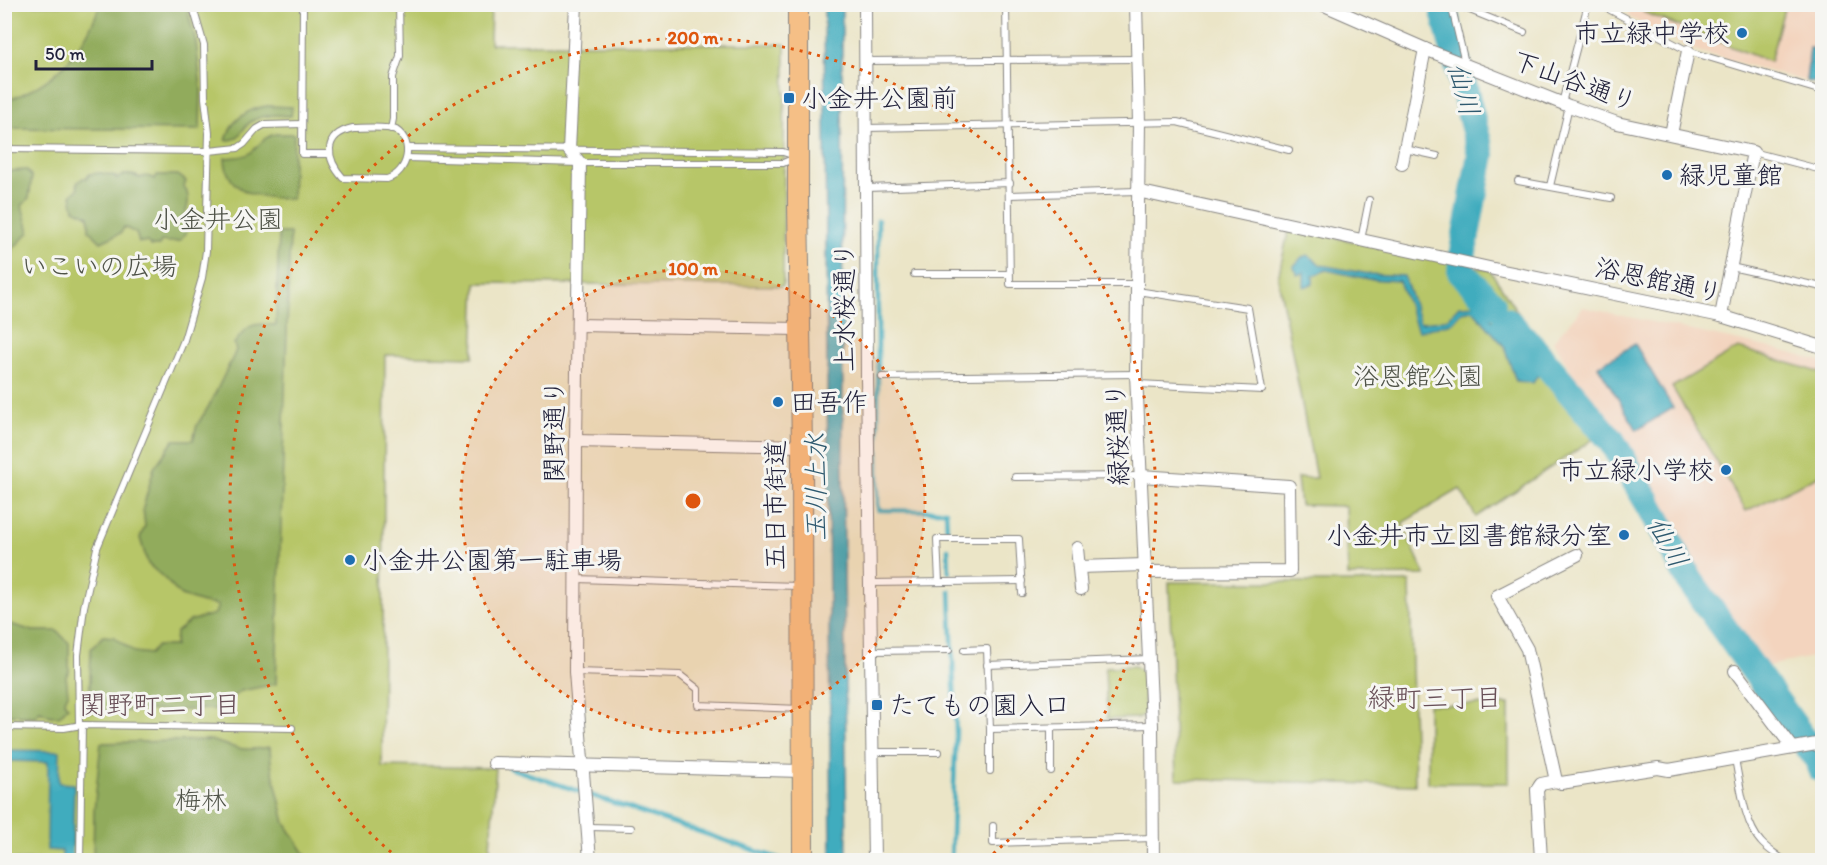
<svg xmlns="http://www.w3.org/2000/svg" width="1827" height="865" viewBox="0 0 1827 865" font-family="Itim,'Klee One',sans-serif">
<style>
.built{fill:#f3d4be}
.green{fill:#b7c668;stroke:#6c7452;stroke-width:1.5}
.forest{fill:#91ab5c;stroke:#5a664c;stroke-width:1.5}
.water{fill:#3facbe;stroke:#30677c;stroke-width:1.5}
.lines{fill:none;stroke-linecap:round;stroke-linejoin:round}
.stream{stroke:#3facbe;stroke-width:4.5}
.river{stroke:#3facbe;stroke-width:28}
.service-casing{stroke:#868481;stroke-width:8}
.minor-casing{stroke:#868481;stroke-width:14}
.primary-casing{stroke:#868481;stroke-width:22}
.service{stroke:#fff;stroke-width:6}
.minor{stroke:#fff;stroke-width:12}
.primary{stroke:#f5bf86;stroke-width:20}
.ring{fill:none;stroke:#de560e;stroke-width:3;stroke-dasharray:3 6}
.poi-dot{fill:#1f6fb2;stroke:#f6f6f2;stroke-width:2}
.labels{text-anchor:middle;dominant-baseline:central;stroke-width:6;stroke-linejoin:round;paint-order:stroke}
.poi-label{font-size:26px;fill:#22223b;stroke:#f6f6f2;text-anchor:start}
.street-label{font-size:26px;fill:#22223b;stroke:#f6f6f2}
.park-label{font-size:26px;fill:#4f5348;stroke:#f6f6f2}
.water-label{font-size:27px;font-style:italic;fill:#2e596f;stroke:#f6f6f2}
.neighbourhood-label{font-size:27px;fill:#684f57;stroke:#f6f6f2}
.centre{fill:#de560e;stroke:#f6f6f2;stroke-width:3}
.ring-label{font-size:18px;text-anchor:middle;font-weight:bold;fill:#de560e;stroke:#f6f6f2;stroke-width:6;stroke-linejoin:round;paint-order:stroke}
</style>
<rect width="100%" height="100%" fill="#f6f6f2"/>
<filter id="ink" filterUnits="userSpaceOnUse"><feTurbulence type="fractalNoise" baseFrequency=".0167" numOctaves="2"/><feDisplacementMap in="SourceGraphic" scale="12" xChannelSelector="R" yChannelSelector="G"/><feConvolveMatrix kernelMatrix="1 2 1 2 8 2 1 2 1" color-interpolation-filters="sRGB"/></filter>
<filter id="wash" filterUnits="userSpaceOnUse"><feTurbulence type="fractalNoise" baseFrequency=".008" numOctaves="4" result="noise"/><feDisplacementMap in="SourceGraphic" scale="24" xChannelSelector="R" yChannelSelector="G"/><feGaussianBlur stdDeviation="1.35" result="paint"/><feColorMatrix in="noise" values="0 0 0 0 0 0 0 0 0 0 0 0 0 0 0 0 0 1.4 0 .05"/><feComposite in="paint" operator="in"/></filter>
<g filter="url(#wash)">
<rect width="100%" height="100%" fill="#ebe5c7"/>
<g class="built">
<path d="M 1633,5 L 1822,5 L 1822,86 L 1694,50 L 1627,16 Z"/>
<path d="M 1583,307 L 1776,349 L 1822,362 L 1822,655 L 1764,667 L 1695,577 L 1553,341 Z"/>
</g>
<g class="green">
<path d="M 4,5 L 491,5 L 490,44 L 785,44 L 783,286 L 476,283 L 473,357 L 385,355 L 382,766 L 496,768 L 489,860 L 5,860 Z"/>
<path d="M 1646,5 L 1646,4 L 1785,5 L 1770,62 L 1643,12 Z"/>
<path d="M 1289,228 L 1490,270 L 1598,436 L 1476,517 L 1460,489 L 1402,523 L 1425,575 L 1348,576 L 1346,506 L 1300,505 L 1297,478 L 1316,478 L 1278,278 Z"/>
<path d="M 1738,348 L 1822,373 L 1822,474 L 1746,511 L 1672,387 Z"/>
<path d="M 1169,582 L 1410,582 L 1415,785 L 1176,779 Z"/>
<path d="M 1135,666 L 1143,672 L 1145,712 L 1140,718 L 1107,719 L 1105,667 Z"/>
<path d="M 1509,704 L 1509,783 L 1428,783 L 1428,705 Z"/>
</g>
<g class="forest">
<path d="M 100,5 L 186,5 L 196,42 L 201,89 L 200,130 L 5,128 L 5,101 C 55,84 82,54 100,5 Z"/>
<path d="M 267,106 L 292,107 L 291,116 C 277,115 264,114 252,121 C 240,128 242,141 226,140 C 231,120 247,109 267,106 Z"/>
<path d="M 275,134 L 294,134 L 292,199 C 263,198 226,196 225,158 C 234,157 243,158 250,153 C 261,145 261,138 275,134 Z"/>
<path d="M 27,170 L 32,177 L 29,198 L 22,206 L 29,232 L 12,250 L 5,249 L 5,175 L 9,171 Z"/>
<path d="M 101,173 L 115,176 L 117,179 C 124,173 132,174 140,178 C 145,175 150,176 155,179 L 157,175 L 178,175 L 186,181 L 184,187 C 190,195 189,208 183,217 L 188,218 L 187,232 L 180,241 L 168,242 L 161,241 L 159,246 L 151,246 L 147,242 L 139,242 L 136,233 L 124,227 L 121,233 L 101,242 L 89,230 L 89,216 L 74,209 L 71,195 L 78,189 L 77,183 L 83,178 L 86,178 L 90,174 Z"/>
<path d="M 279,233 L 290,233 L 276,684 L 241,691 L 215,709 L 89,712 L 91,649 L 103,636 L 114,637 L 134,652 L 150,654 L 157,646 L 175,646 L 176,632 L 190,621 L 215,614 L 218,605 L 203,603 L 181,596 L 163,577 L 148,564 L 140,538 L 145,526 L 143,508 L 154,468 L 174,440 L 193,440 L 197,425 L 209,406 L 233,357 L 236,350 L 234,344 C 249,323 252,323 276,325 Z"/>
<path d="M 4,620 L 7,623 L 33,631 L 57,631 L 69,643 L 69,672 L 66,676 L 68,694 L 64,702 L 68,707 L 59,716 L 51,716 L 40,711 L 36,716 L 19,716 L 18,714 L 5,715 Z"/>
<path d="M 210,740 C 234,748 245,752 270,747 L 271,764 L 285,823 L 309,860 L 93,860 L 94,811 L 101,743 Z"/>
</g>
<g class="water">
<path d="M 824,5 L 842,5 L 843,459 L 847,860 L 831,860 Z"/>
<path d="M 1810,48 L 1822,49 L 1822,84 L 1806,81 Z"/>
<path d="M 1308,255 L 1321,265 L 1369,274 L 1404,276 L 1420,323 L 1447,319 L 1459,306 L 1477,305 L 1543,367 L 1533,383 L 1516,381 L 1504,346 L 1473,310 L 1462,312 L 1452,323 L 1418,331 L 1399,281 L 1369,279 L 1326,270 L 1313,276 L 1313,284 L 1304,287 L 1304,272 L 1298,275 L 1293,267 L 1302,257 Z"/>
<path d="M 1635,344 L 1673,408 L 1637,430 L 1598,366 Z"/>
<path d="M 5,750 L 60,751 L 59,783 L 74,784 L 72,860 L 62,860 L 62,851 L 47,850 L 48,762 L 5,761 Z"/>
</g>
<g class="lines">
<g class="stream">
<path d="M 878,220 L 878,510 L 946,511 L 947,531"/>
<path d="M 948,549 L 949,572"/>
<path d="M 950,591 L 956,732 L 951,860"/>
<path d="M 510,768 L 783,860"/>
</g>
<g class="river">
<path d="M 1442,4 L 1481,154 L 1462,257 L 1461,272 L 1492,304"/>
<path d="M 1507,321 L 1531,346 L 1611,440 L 1649,504 L 1690,581 L 1819,761 L 1822,769"/>
</g>
</g>
</g>
<g filter="url(#ink)">
<g class="lines">
<defs>
<g id="service">
<path d="M 303,4 L 302,154 L 330,154"/>
<path d="M 1006,4 L 1010,284 L 1136,284"/>
<path d="M 1451,4 L 1465,63"/>
<path d="M 1455,4 L 1524,32"/>
<path d="M 1599,4 L 1688,51 L 1822,91"/>
<path d="M 866,61 L 1137,59"/>
<path d="M 1562,103 L 1588,4"/>
<path d="M 353,128 C 363,128 387,126 396,130 C 415,142 408,173 387,179 L 343,178 C 326,159 322,135 353,128 Z"/>
<path d="M 866,128 L 1177,122 L 1289,150"/>
<path d="M 391,129 L 393,119 L 393,77 L 400,56 L 399,4"/>
<path d="M 407,148 L 783,152 L 795,156"/>
<path d="M 4,149 L 209,151 L 238,148 L 244,144 L 257,129 L 264,125 L 302,124"/>
<path d="M 1405,149 L 1437,156"/>
<path d="M 1753,152 L 1822,170"/>
<path d="M 407,158 L 580,163 L 783,163 L 795,158"/>
<path d="M 1518,181 L 1611,198"/>
<path d="M 1550,186 L 1569,106"/>
<path d="M 867,188 L 1010,183"/>
<path d="M 1010,195 L 1137,191"/>
<path d="M 1361,240 L 1369,200"/>
<path d="M 1731,267 L 1822,287"/>
<path d="M 914,274 L 1009,274"/>
<path d="M 1137,291 L 1248,308 L 1262,390 L 1138,384"/>
<path d="M 882,377 L 1136,374"/>
<path d="M 1015,477 L 1141,476"/>
<path d="M 577,579 L 798,586"/>
<path d="M 939,582 L 937,539 L 1019,539 L 1022,593"/>
<path d="M 870,583 L 1022,581"/>
<path d="M 964,650 L 987,649 L 990,729 L 990,771"/>
<path d="M 871,651 L 949,650"/>
<path d="M 987,665 L 1149,659"/>
<path d="M 575,672 L 680,675 L 698,689 L 698,705 L 801,709"/>
<path d="M 79,725 L 78,655 L 84,607 L 97,548 L 184,340 L 202,278 L 206,251 L 209,133 L 205,98 L 204,45 L 192,4"/>
<path d="M 4,727 L 64,728 L 82,725 L 292,728"/>
<path d="M 1051,728 L 1051,771"/>
<path d="M 990,729 L 1152,725"/>
<path d="M 873,752 L 939,752"/>
<path d="M 1735,759 C 1740,783 1744,824 1761,842 C 1767,849 1776,854 1783,860"/>
<path d="M 993,826 L 993,843 L 1153,838"/>
<path d="M 589,827 L 631,828"/>
<path d="M 80,860 L 82,725"/>
</g>
<g id="minor">
<path d="M 576,4 L 569,150 L 580,163 L 576,441 L 575,672 L 590,860"/>
<path d="M 865,4 L 867,378 L 874,860"/>
<path d="M 1136,4 L 1139,123 L 1136,374 L 1152,725 L 1153,860"/>
<path d="M 1322,4 L 1425,49 L 1569,106 L 1617,123 L 1753,152 L 1721,316"/>
<path d="M 1671,134 L 1688,51"/>
<path d="M 1402,164 L 1425,49"/>
<path d="M 1137,191 L 1503,271 L 1721,316 L 1822,347"/>
<path d="M 578,325 L 799,329"/>
<path d="M 576,441 L 802,446"/>
<path d="M 1141,476 L 1289,486 L 1290,571 L 1146,572"/>
<path d="M 1077,548 L 1081,589"/>
<path d="M 1079,567 L 1145,565"/>
<path d="M 1735,671 L 1793,748"/>
<path d="M 494,763 L 801,771"/>
<path d="M 1556,781 L 1527,649 L 1497,596 L 1577,555"/>
<path d="M 1541,860 L 1537,790 L 1541,784 L 1556,781 L 1561,783 L 1658,768 L 1669,770 L 1822,743"/>
</g>
<path id="primary" d="M 798,4 L 798,204 L 802,446 L 803,860"/>
</defs>
<use href="#service" class="service-casing"/>
<use href="#minor" class="minor-casing"/>
<use href="#primary" class="primary-casing"/>
<use href="#service" class="service"/>
<use href="#minor" class="minor"/>
<use href="#primary" class="primary"/>
</g>
</g>
<circle cx="693" cy="501" r="232" fill="#de560e" fill-opacity=".12"/>
<g class="ring">
<circle cx="693" cy="501" r="232"/>
<path d="M398 858A463 463 0 1 1 988 858"/>
</g>
<g class="poi-dot">
<circle cx="1742" cy="33" r="6"/>
<rect x="783" y="92" width="12" height="12" rx="3"/>
<circle cx="1667" cy="175" r="6"/>
<circle cx="778" cy="402" r="6"/>
<circle cx="1726" cy="470" r="6"/>
<circle cx="1624" cy="535" r="6"/>
<circle cx="350" cy="560" r="6"/>
<rect x="871" y="699" width="12" height="12" rx="3"/>
</g>
<g class="labels">
<g class="poi-label">
<text x="1730" y="33" text-anchor="end">市立緑中学校</text>
<text x="801" y="98">小金井公園前</text>
<text x="1679" y="175">緑児童館</text>
<text x="790" y="402">田吾作</text>
<text x="1714" y="470" text-anchor="end">市立緑小学校</text>
<text x="1612" y="535" text-anchor="end">小金井市立図書館緑分室</text>
<text x="362" y="560">小金井公園第一駐車場</text>
<text x="889" y="705">たてもの園入口</text>
</g>
<g class="street-label">
<text transform="translate(1575 81) rotate(20)">下山谷通り</text>
<text transform="translate(1659 280) rotate(12)">浴恩館通り</text>
<text transform="translate(844 307) rotate(-90)">上水桜通り</text>
<text transform="translate(554 431) rotate(-90)">関野通り</text>
<text transform="translate(1117 434) rotate(-92)">緑桜通り</text>
<text transform="translate(775 505) rotate(-90)">五日市街道</text>
</g>
<g class="park-label">
<text x="218" y="219">小金井公園</text>
<text x="99" y="266">いこいの広場</text>
<text x="1418" y="376">浴恩館公園</text>
<text x="201" y="800">梅林</text>
</g>
<g class="water-label">
<text transform="translate(1464 89) rotate(75)">仙川</text>
<text transform="translate(815 487) rotate(-90)">玉川上水</text>
<text transform="translate(1668 542) rotate(61)">仙川</text>
</g>
<g class="neighbourhood-label">
<text x="1435" y="697">緑町三丁目</text>
<text x="160" y="704">関野町二丁目</text>
</g>
</g>
<circle cx="693" cy="501" r="9" class="centre"/>
<g class="ring-label">
<text x="693" y="44">200 m</text>
<text x="693" y="275">100 m</text>
</g>
<rect width="1827" height="865" fill="none" stroke="#f6f6f2" stroke-width="24"/>
<path d="M36 60v9h116v-9" fill="none" stroke="#22223b" stroke-width="3"/>
<text x="45" y="60" font-size="18" fill="#22223b" stroke="#f6f6f2" stroke-width="4.5" paint-order="stroke">50 m</text>
</svg>
